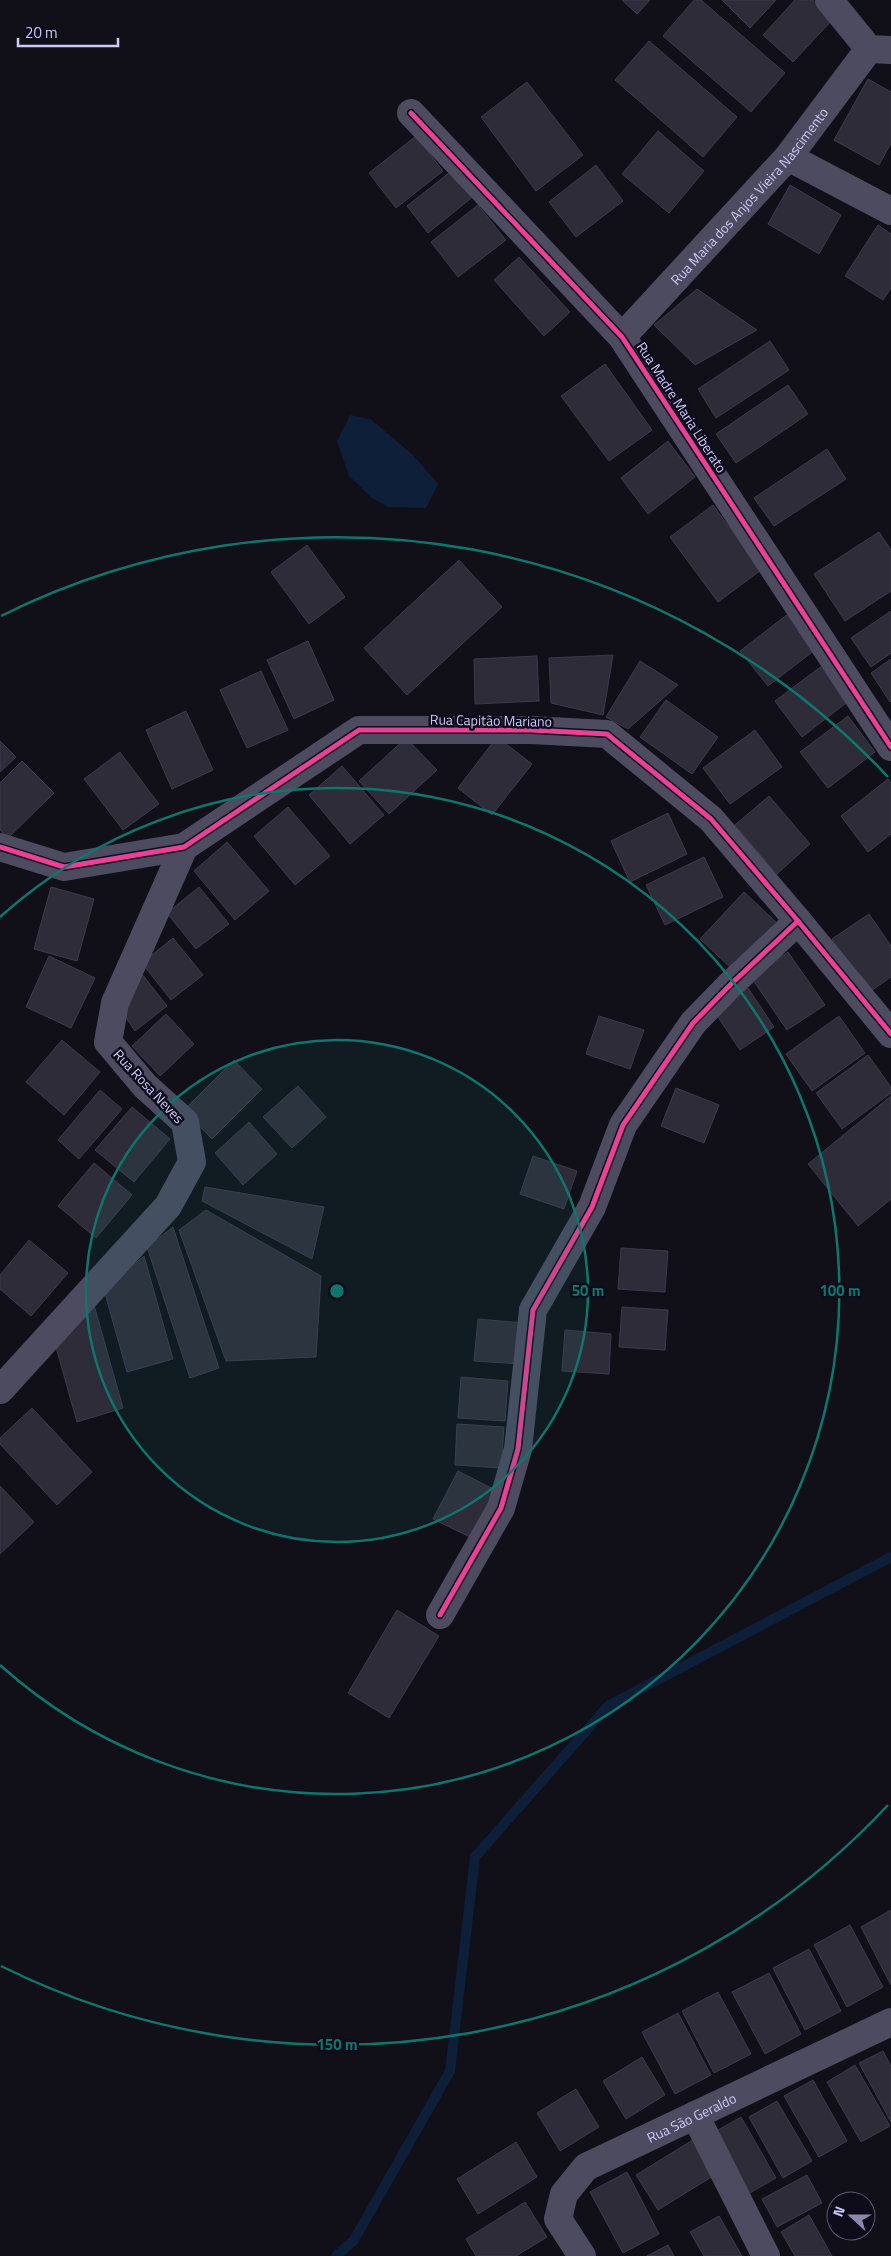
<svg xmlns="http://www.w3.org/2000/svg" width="891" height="2256" viewBox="0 0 891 2256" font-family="'Titillium Web',sans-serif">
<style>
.water{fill:#0e1f3a}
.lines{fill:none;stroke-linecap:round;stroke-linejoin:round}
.stream{stroke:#0e1f3a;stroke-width:10}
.building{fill:#2f2c3a;stroke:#3c3a4c}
.minor{stroke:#4c4b60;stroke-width:28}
.cycleway-casing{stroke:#0e0c1b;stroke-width:8}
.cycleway{stroke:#ea4096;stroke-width:5}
.ring{fill:none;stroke:#0f766e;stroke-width:2.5}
.labels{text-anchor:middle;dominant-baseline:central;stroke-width:5;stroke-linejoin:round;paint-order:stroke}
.street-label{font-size:14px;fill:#cdc9fc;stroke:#0e0c1b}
.centre{fill:#0f766e;stroke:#0e0c1b;stroke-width:2.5}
.ring-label{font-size:15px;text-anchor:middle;font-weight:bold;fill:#0f766e;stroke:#0e0c1b;stroke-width:5;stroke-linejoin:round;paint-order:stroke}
</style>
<rect width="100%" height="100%" fill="#111018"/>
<path class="water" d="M 350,415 L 370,419 L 412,454 L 438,484 L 426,508 L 388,507 L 372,498 L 349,476 L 337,441 Z"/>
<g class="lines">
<path class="stream" d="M 336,2256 L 354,2240 L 450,2071 L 475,1857 L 608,1706 L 891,1557"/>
</g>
<g class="building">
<path d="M 622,0 L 650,0 L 637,14 Z"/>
<path d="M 694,0 L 701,0 L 785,73 L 751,112 L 663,36 Z"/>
<path d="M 722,0 L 776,0 L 750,28 Z"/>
<path d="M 795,0 L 813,0 L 833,19 L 793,62 L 763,35 Z"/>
<path d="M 649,41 L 737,117 L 703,157 L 615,80 Z"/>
<path d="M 868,79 L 891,92 L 891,143 L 879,165 L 834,140 Z"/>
<path d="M 527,82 L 583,155 L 536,191 L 481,117 Z"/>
<path d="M 658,131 L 704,171 L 669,213 L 622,174 Z"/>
<path d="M 416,136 L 443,171 L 396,208 L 369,173 Z"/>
<path d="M 596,165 L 623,201 L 576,237 L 549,202 Z"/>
<path d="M 454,169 L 475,195 L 428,233 L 407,206 Z"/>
<path d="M 790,185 L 841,215 L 819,254 L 768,224 Z"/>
<path d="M 478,205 L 506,240 L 458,277 L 431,242 Z"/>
<path d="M 878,225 L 891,234 L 891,288 L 883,300 L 845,276 Z"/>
<path d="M 519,257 L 570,312 L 544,336 L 494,280 Z"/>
<path d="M 697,289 L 757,330 L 695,365 L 654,325 Z"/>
<path d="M 770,341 L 789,370 L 716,418 L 698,389 Z"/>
<path d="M 605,364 L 652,430 L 609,461 L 561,396 Z"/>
<path d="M 788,385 L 808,414 L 736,463 L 716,434 Z"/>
<path d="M 668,441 L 695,477 L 648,514 L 621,478 Z"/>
<path d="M 827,449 L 846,479 L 774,526 L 754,498 Z"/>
<path d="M 713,505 L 761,570 L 718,602 L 670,537 Z"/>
<path d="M 879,532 L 891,550 L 891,591 L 845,621 L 814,574 Z"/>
<path d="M 307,545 L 345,597 L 309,624 L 271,572 Z"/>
<path d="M 459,560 L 502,607 L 407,695 L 364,648 Z"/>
<path d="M 891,611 L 891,653 L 871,667 L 851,638 Z"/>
<path d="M 788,614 L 815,650 L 768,686 L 740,651 Z"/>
<path d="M 308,641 L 334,700 L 294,719 L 267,660 Z"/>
<path d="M 613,655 L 603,715 L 551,703 L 549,658 Z"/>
<path d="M 537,656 L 539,701 L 475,704 L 474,659 Z"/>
<path d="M 891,659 L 891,701 L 890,702 L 871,673 Z"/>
<path d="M 640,661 L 678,685 L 628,729 L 606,717 Z"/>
<path d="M 823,665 L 850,700 L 802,737 L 775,701 Z"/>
<path d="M 261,671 L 288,730 L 247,748 L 220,690 Z"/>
<path d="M 666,700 L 718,737 L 692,774 L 640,737 Z"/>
<path d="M 186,711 L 213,770 L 172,789 L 146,730 Z"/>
<path d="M 848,716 L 875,752 L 828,788 L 800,752 Z"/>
<path d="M 755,730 L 782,767 L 730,804 L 703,768 Z"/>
<path d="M 497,737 L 532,764 L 492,815 L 458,788 Z"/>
<path d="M 406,738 L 437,770 L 389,814 L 359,781 Z"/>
<path d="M 0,741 L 16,757 L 0,772 Z"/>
<path d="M 120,752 L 159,804 L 123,830 L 84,779 Z"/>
<path d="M 22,761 L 54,793 L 8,838 L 0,830 L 0,783 Z"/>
<path d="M 342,766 L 384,815 L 350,844 L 309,795 Z"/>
<path d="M 888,779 L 891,783 L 891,834 L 868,852 L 841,816 Z"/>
<path d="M 769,796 L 810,844 L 777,874 L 735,825 Z"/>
<path d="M 288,807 L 330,856 L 295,885 L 254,836 Z"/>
<path d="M 668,813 L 687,854 L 630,882 L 611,841 Z"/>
<path d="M 227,842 L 269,891 L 235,920 L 194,871 Z"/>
<path d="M 704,857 L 723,897 L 665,925 L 646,885 Z"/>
<path d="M 51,887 L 94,899 L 77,961 L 34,949 Z"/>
<path d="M 199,887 L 229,924 L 196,949 L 167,913 Z"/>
<path d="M 744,892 L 777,923 L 733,970 L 700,939 Z"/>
<path d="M 869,914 L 891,946 L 891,977 L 868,993 L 832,939 Z"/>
<path d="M 173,938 L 203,975 L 171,1000 L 142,963 Z"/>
<path d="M 788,952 L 825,1005 L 787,1030 L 751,977 Z"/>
<path d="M 49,956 L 95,978 L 71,1028 L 26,1007 Z"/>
<path d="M 138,969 L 167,1006 L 135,1031 L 122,1012 Z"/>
<path d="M 748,988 L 774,1027 L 740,1050 L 714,1011 Z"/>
<path d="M 166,1014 L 194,1044 L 160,1076 L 132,1046 Z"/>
<path d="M 599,1016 L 644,1030 L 630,1069 L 586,1054 Z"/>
<path d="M 839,1016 L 865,1053 L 812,1091 L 786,1054 Z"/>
<path d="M 62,1040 L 100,1072 L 64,1115 L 26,1082 Z"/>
<path d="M 868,1055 L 891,1087 L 891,1093 L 842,1129 L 816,1093 Z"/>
<path d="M 234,1060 L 262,1089 L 212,1139 L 184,1110 Z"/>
<path d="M 298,1086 L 326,1117 L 292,1148 L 263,1117 Z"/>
<path d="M 676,1088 L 719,1105 L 704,1143 L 661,1126 Z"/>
<path d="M 100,1090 L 122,1109 L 79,1159 L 58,1140 Z"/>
<path d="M 891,1096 L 891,1199 L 858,1226 L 808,1164 Z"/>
<path d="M 132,1107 L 170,1139 L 134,1182 L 95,1150 Z"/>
<path d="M 249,1122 L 277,1154 L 243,1185 L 215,1153 Z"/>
<path d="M 533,1156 L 577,1171 L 564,1209 L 520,1194 Z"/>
<path d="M 94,1163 L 132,1195 L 96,1238 L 58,1206 Z"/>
<path d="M 205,1187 L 324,1207 L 312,1259 L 202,1201 Z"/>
<path d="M 206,1210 L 321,1276 L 316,1357 L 226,1361 L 179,1230 Z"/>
<path d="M 173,1227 L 219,1368 L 190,1378 L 147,1247 Z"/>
<path d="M 29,1240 L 68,1273 L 31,1316 L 0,1289 L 0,1275 Z"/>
<path d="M 621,1248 L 668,1251 L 665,1292 L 618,1289 Z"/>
<path d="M 144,1256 L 173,1359 L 127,1372 L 104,1290 Z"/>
<path d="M 94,1305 L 123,1408 L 77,1422 L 54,1340 Z"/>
<path d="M 622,1307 L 668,1310 L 665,1350 L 619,1347 Z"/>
<path d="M 478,1319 L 524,1323 L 521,1364 L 474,1361 Z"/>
<path d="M 565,1330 L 611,1334 L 609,1374 L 562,1371 Z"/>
<path d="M 461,1377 L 508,1381 L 505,1421 L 458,1418 Z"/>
<path d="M 32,1408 L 92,1472 L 57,1505 L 0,1444 L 0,1438 Z"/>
<path d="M 457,1424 L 504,1427 L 501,1468 L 455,1465 Z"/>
<path d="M 458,1471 L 499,1492 L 474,1539 L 433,1519 Z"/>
<path d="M 0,1486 L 34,1522 L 0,1554 Z"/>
<path d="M 397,1610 L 439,1636 L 389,1718 L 348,1693 Z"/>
<path d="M 891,1910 L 891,1985 L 861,1927 Z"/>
<path d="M 850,1925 L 883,1987 L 847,2007 L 814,1945 Z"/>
<path d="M 809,1949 L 841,2011 L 805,2030 L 773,1968 Z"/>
<path d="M 769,1973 L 801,2034 L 765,2054 L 732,1992 Z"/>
<path d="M 718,1992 L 751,2054 L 714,2073 L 682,2011 Z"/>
<path d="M 678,2013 L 711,2075 L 675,2094 L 642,2032 Z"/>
<path d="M 883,2051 L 891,2066 L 891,2122 L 859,2063 Z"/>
<path d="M 642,2057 L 665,2095 L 626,2119 L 603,2081 Z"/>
<path d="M 855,2065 L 890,2126 L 861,2142 L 827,2082 Z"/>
<path d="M 813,2080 L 847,2141 L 819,2157 L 784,2096 Z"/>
<path d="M 576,2089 L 599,2127 L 560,2151 L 537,2113 Z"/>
<path d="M 777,2101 L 812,2161 L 783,2178 L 749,2117 Z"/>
<path d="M 741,2117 L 776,2178 L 748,2194 L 713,2133 Z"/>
<path d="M 696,2138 L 718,2173 L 658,2210 L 636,2175 Z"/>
<path d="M 516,2142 L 537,2177 L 478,2214 L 457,2179 Z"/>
<path d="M 627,2172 L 659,2234 L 623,2253 L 590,2192 Z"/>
<path d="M 807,2175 L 822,2203 L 777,2227 L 762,2199 Z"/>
<path d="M 525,2202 L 547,2237 L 516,2256 L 476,2256 L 466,2239 Z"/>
<path d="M 809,2215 L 832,2256 L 795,2256 L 781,2232 Z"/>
<path d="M 719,2216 L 742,2256 L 704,2256 L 690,2232 Z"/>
<path d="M 668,2245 L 674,2256 L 647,2256 Z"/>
</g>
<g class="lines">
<g class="minor">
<path d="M 829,0 L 869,49 L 891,50"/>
<path d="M 411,113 L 622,337 L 891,747"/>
<path d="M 788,157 L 891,211"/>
<path id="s1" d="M 622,337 L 788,157 L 869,49"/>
<path d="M 0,847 L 64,867 L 184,847 L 359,730 L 531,730 L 607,734 L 711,819 L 798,921 L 891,1034"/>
<path d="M 0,1390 L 168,1206 L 192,1162 L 185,1122 L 145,1086 L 108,1042 L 115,1003 L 184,847"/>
<path d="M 440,1615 L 501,1508 L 518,1449 L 533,1310 L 592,1207 L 623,1125 L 693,1023 L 730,985 L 798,921"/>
<path d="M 695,2115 L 766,2256"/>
<path id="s2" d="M 582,2256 L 558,2219 L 564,2194 L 586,2167 L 891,2022"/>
</g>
<defs>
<g id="cycleway">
<path d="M 411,113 L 622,337 L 891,747"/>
<path d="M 0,847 L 64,867 L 184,847 L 359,730 L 531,730 L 607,734 L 711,819 L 798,921 L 891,1034"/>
<path d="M 440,1615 L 501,1508 L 518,1449 L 533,1310 L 592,1207 L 623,1125 L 693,1023 L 730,985 L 798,921"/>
</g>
</defs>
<use href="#cycleway" class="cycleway-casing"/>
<use href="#cycleway" class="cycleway"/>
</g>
<circle cx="337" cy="1291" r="251" fill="#0f766e" fill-opacity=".12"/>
<g class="ring">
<circle cx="337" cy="1291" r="251"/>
<path d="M0 917A503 503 0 1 1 0 1665"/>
<path d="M888 1805A754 754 0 0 1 1 1966M1 616A754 754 0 0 1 888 777"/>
</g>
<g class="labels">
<g class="street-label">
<text stroke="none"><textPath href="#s1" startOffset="190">Rua Maria dos Anjos Vieira Nascimento</textPath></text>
<text transform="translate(682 407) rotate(57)">Rua Madre Maria Liberato</text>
<text transform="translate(491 720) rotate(1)">Rua Capitão Mariano</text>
<text transform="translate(149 1086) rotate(47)">Rua Rosa Neves</text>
<text stroke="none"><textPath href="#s2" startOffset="221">Rua São Geraldo</textPath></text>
</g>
</g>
<circle cx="337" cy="1291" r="8" class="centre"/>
<g class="ring-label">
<text x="588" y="1296">50 m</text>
<text x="840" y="1296">100 m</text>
<text x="337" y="2050">150 m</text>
</g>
<g transform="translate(851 2216) rotate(291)"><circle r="24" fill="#0e0c1b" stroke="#5a5875"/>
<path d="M0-4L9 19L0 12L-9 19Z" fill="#8b88ac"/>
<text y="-8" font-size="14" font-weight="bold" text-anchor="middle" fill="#cdc9fc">N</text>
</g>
<path d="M18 38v8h100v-8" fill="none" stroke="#cdc9fc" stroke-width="2.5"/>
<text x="25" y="38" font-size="15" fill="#cdc9fc" stroke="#0e0c1b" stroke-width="4" paint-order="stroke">20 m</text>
</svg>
